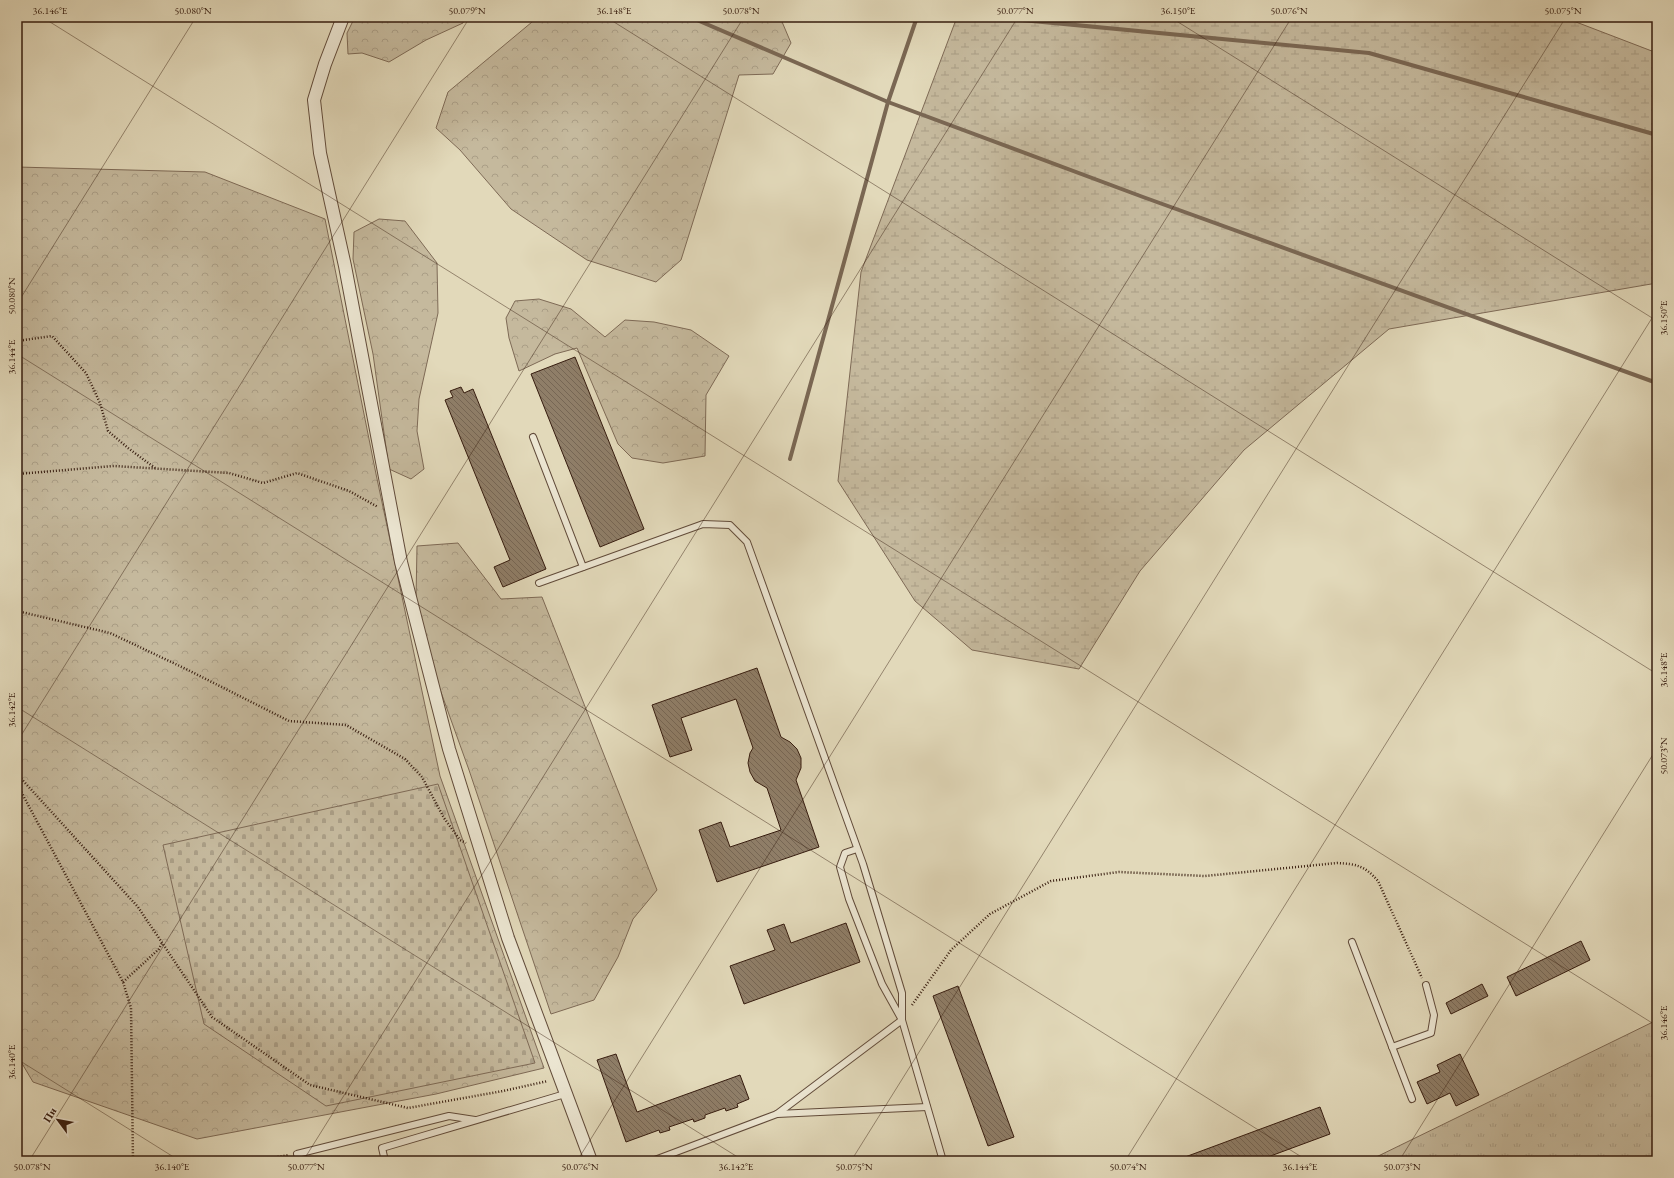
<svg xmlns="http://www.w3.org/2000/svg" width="1674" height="1178" viewBox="0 0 1674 1178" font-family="'EB Garamond',serif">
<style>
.forest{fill:url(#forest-crowns);stroke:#7e6a56}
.wetland{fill:url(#wetland-marsh);stroke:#7e6a56}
.cemetery{fill:url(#cemetery-stones);stroke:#7e6a56}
.park{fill:url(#park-tufts);stroke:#7e6a56}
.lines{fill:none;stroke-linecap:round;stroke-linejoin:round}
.stream{stroke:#7a6753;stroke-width:4}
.building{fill:url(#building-back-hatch);stroke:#361c0f}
.service-casing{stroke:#614b3a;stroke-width:8}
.minor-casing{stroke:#614b3a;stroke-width:14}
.path{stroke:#361c0f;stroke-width:2.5;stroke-dasharray:1 2;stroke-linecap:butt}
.service{stroke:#ece6d2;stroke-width:6}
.minor{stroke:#ece6d2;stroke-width:12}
.ticks{fill:none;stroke:#361c0f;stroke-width:1;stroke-opacity:0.45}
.neatline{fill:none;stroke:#361c0f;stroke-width:1.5}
.ticks-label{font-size:10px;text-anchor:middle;fill:#361c0f}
</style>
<defs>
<pattern id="forest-crowns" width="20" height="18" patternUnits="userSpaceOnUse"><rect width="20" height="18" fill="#c5b99d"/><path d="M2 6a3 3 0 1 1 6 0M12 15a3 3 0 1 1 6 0" fill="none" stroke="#aa9e86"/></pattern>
<pattern id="wetland-marsh" width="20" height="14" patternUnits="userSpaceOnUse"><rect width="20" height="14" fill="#c5b99d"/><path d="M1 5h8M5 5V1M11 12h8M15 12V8" fill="none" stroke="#aa9e86"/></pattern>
<pattern id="cemetery-stones" width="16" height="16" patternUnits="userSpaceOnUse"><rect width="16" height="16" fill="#c5b99d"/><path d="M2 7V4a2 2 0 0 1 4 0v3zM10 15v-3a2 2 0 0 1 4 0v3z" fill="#aa9e86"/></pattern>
<pattern id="park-tufts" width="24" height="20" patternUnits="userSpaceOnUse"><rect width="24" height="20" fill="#c5b99d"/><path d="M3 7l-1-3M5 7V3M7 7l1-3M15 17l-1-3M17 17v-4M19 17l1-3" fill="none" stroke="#aa9e86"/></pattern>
<pattern id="building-back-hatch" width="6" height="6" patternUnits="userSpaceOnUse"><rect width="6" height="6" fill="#8f7e68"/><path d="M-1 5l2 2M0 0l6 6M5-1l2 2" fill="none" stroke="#766654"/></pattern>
</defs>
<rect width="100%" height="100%" fill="#e2d9ba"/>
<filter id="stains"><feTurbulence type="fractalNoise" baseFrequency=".005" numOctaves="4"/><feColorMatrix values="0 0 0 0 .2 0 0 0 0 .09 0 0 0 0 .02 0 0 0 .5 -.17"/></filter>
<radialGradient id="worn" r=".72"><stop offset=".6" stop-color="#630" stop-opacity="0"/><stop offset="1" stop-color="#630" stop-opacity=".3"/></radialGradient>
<g class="forest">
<path d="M 355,17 L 465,17 L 463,23 L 426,40 L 389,62 L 362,53 L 348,54 L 347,33 Z"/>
<path d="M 538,17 L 780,17 L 791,43 L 773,74 L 739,75 L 681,260 L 656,282 L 587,260 L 511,209 L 460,150 L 436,128 L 448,92 Z"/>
<path d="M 17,167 L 205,172 L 325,219 L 376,474 L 440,776 L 544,1068 L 436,1094 L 197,1139 L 33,1082 L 17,1055 Z"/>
<path d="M 379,219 L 405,221 L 437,263 L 438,313 L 419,399 L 417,431 L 424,469 L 411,479 L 389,469 L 373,354 L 353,259 L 354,232 Z"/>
<path d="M 539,299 L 571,309 L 605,337 L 625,320 L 654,322 L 691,330 L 729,356 L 706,395 L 705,456 L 663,463 L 632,458 L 618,444 L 577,348 L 555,354 L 519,371 L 509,338 L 506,318 L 515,301 Z"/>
<path d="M 458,543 L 501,599 L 542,597 L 657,890 L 633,919 L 618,957 L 594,1000 L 551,1014 L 469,770 L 437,681 L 416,599 L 417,546 Z"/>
</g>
<path class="wetland" d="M 957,17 L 1563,17 L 1657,53 L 1657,283 L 1389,329 L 1244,450 L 1140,571 L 1079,669 L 972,650 L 915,601 L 838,481 L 861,272 Z"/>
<path class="cemetery" d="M 438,784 L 535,1063 L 326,1106 L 204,1024 L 163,845 Z"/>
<path class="park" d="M 1657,1020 L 1657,1161 L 1368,1161 Z"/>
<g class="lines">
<g class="stream">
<path d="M 690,17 L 888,102 L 1143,197 L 1657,383"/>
<path d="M 991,17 L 1369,53 L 1657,135"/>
<path d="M 790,459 L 888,102 L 917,17"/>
</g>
</g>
<g class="building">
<path d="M 575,357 L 644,529 L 600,547 L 531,374 Z"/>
<path d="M 461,387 L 464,393 L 473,389 L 546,569 L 503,587 L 494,567 L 510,560 L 445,400 L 453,397 L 450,391 Z"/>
<path d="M 757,668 L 781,737 L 790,742 L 797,749 L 801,758 L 801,768 L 796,780 L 819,847 L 717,882 L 699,830 L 721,822 L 730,847 L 781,830 L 767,788 L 755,781 L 750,772 L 748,763 L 750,753 L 753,748 L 736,699 L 681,718 L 692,750 L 670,757 L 652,705 Z"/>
<path d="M 846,923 L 860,962 L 744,1004 L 730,966 L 775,950 L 767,930 L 784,924 L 791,943 Z"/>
<path d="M 1581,941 L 1590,960 L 1516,996 L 1507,977 Z"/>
<path d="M 1482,984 L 1488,996 L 1451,1014 L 1446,1003 Z"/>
<path d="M 958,986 L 1014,1137 L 988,1146 L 933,996 Z"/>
<path d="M 616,1054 L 637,1112 L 740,1075 L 749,1099 L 737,1104 L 738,1107 L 726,1111 L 725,1108 L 705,1115 L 705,1118 L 694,1122 L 693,1119 L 669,1127 L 670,1130 L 660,1133 L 659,1130 L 626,1142 L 597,1060 Z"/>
<path d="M 1460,1054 L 1479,1095 L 1456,1106 L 1450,1093 L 1427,1104 L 1417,1082 L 1440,1072 L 1437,1065 Z"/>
<path d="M 1320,1107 L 1330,1134 L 1257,1161 L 1177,1161 L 1177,1160 Z"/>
</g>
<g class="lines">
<defs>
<g id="service">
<path d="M 533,437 L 583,567"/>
<path d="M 539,583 L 703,524 L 730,525 L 747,542 L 863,864 L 902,993 L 902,1020 L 777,1114 L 652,1161"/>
<path d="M 857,849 L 845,853 L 840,867 L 849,899 L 882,984 L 902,1020 L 943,1161"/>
<path d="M 1352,942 L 1412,1099"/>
<path d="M 1392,1047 L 1431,1033 L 1434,1015 L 1426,985"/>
<path d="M 777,1114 L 927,1107"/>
<path d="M 299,1161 L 297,1154 L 449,1116 L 475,1120"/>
<path d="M 385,1161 L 382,1148 L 565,1094"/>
</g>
<path id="minor" d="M 343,17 L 325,64 L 314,100 L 320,153 L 345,266 L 401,562 L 449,749 L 508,938 L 591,1161"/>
</defs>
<use href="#service" class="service-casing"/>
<use href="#minor" class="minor-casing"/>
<g class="path">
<path d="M 17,341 L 52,336 L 86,373 L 100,403 L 108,431 L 128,448 L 155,468"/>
<path d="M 17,474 L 114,466 L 229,473 L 263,483 L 297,473 L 349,491 L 378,507"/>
<path d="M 17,611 L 110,633 L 186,669 L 289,721 L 346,725 L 405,759 L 422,777 L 444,818 L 460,840 L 466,843"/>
<path d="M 17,774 L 138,907 L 212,1017 L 310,1085 L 408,1108 L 503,1091 L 548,1081"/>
<path d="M 17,784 L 123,982 L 131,1008 L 133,1161"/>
<path d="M 123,982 L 159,949 L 162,943"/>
<path d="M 912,1005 L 951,950 L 990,914 L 1051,881 L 1119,872 L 1205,876 L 1337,863 C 1357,864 1365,866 1378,881 L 1422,978"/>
<path d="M 254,1161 L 289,1155"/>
</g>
<use href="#service" class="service"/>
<use href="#minor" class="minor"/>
</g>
<path class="ticks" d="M 42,17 L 1657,1026M 606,17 L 1657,674M 1170,17 L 1657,321M 17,304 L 196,17M 17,354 L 1308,1161M 17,707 L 744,1161M 17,742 L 470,17M 17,1059 L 180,1161M 29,1161 L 744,17M 303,1161 L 1018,17M 577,1161 L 1292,17M 851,1161 L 1566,17M 1125,1161 L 1657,310M 1399,1161 L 1657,748"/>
<rect width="1674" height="1178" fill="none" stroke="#e2d9ba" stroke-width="44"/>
<g transform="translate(58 1120) rotate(302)" stroke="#ece6d2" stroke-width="3" paint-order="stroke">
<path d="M0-3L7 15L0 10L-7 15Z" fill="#361c0f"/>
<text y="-6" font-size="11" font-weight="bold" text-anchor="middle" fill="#361c0f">Пн</text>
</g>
<rect x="22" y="22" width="1630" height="1134" class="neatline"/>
<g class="ticks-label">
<text x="50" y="14">36.146°E</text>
<text x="193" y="14">50.080°N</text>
<text x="467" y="14">50.079°N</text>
<text x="614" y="14">36.148°E</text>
<text x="741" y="14">50.078°N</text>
<text x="1015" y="14">50.077°N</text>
<text x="1178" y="14">36.150°E</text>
<text x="1289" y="14">50.076°N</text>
<text x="1563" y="14">50.075°N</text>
<text transform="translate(11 296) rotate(-90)" y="4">50.080°N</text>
<text transform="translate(1663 318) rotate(-90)" y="4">36.150°E</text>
<text transform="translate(11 357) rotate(-90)" y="4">36.144°E</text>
<text transform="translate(1663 670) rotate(-90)" y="4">36.148°E</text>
<text transform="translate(11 710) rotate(-90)" y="4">36.142°E</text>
<text transform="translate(1663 756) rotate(-90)" y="4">50.073°N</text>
<text transform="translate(1663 1023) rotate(-90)" y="4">36.146°E</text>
<text transform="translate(11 1062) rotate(-90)" y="4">36.140°E</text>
<text x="32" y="1170">50.078°N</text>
<text x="172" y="1170">36.140°E</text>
<text x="306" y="1170">50.077°N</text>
<text x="580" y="1170">50.076°N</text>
<text x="736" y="1170">36.142°E</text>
<text x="854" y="1170">50.075°N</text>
<text x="1128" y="1170">50.074°N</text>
<text x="1300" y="1170">36.144°E</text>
<text x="1402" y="1170">50.073°N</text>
</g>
<rect width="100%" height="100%" filter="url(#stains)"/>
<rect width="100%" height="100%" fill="url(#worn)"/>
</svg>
